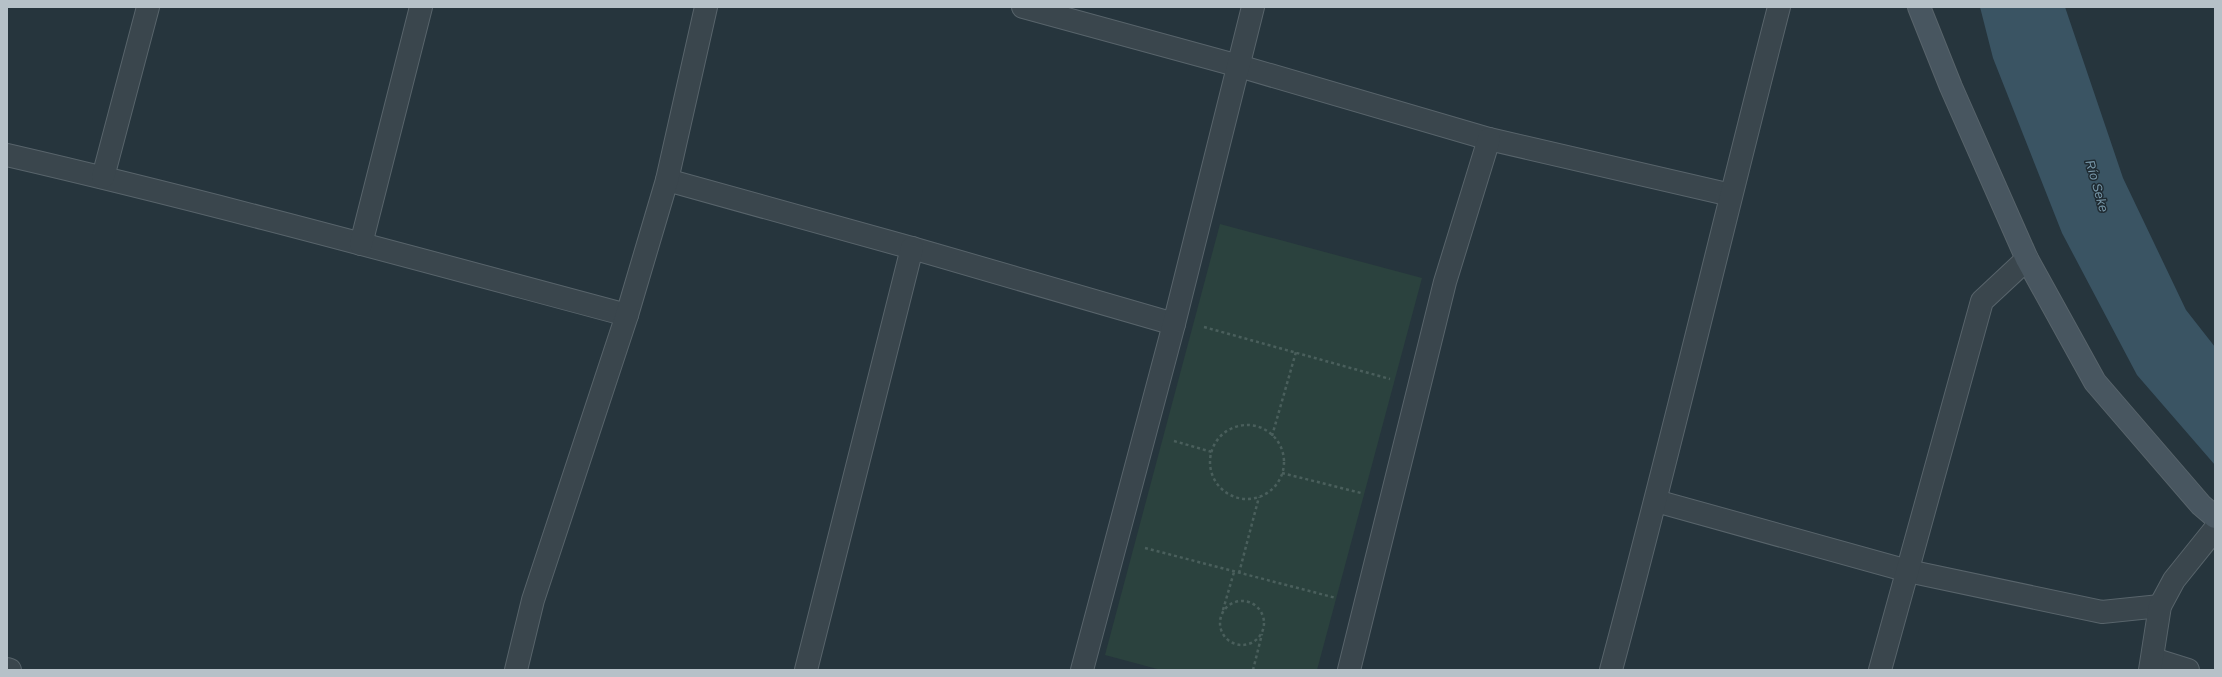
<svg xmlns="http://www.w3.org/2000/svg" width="2222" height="677" viewBox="0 0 2222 677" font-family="Arial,sans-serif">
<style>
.green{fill:#2b423e}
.water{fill:#3a5463}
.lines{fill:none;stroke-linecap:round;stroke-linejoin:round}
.street-casing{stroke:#58646b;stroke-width:24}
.secondary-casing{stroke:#58646b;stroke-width:24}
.path{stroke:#4a5f5c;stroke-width:2.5;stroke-dasharray:3 3;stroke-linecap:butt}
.street{stroke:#3a464d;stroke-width:22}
.secondary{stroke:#485660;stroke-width:22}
.labels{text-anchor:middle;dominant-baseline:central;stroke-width:3;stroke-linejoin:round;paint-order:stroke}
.water-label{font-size:13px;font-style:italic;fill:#7898aa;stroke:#1f2b32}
</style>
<rect width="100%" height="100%" fill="#26353d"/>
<path class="green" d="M 1220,224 L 1422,278 L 1317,670 L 1161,670 L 1105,655 Z"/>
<path class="water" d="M 1980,7 L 2065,7 L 2123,178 L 2186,310 L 2215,347 L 2215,465 L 2137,375 L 2062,233 L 1993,58 Z"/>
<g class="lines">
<defs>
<g id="street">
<path d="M 1023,7 L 1239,66 L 1489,139 L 1731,195"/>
<path d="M 7,155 C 215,203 421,260 627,315"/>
<path d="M 103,177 L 148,7"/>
<path d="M 667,180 L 912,248 L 1174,324"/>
<path d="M 361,244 L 421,7"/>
<path d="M 1656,501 L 1908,571 L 2102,612 L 2160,606"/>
<path d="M 2153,659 L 2188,670"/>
<path d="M 7,669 L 10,670"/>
<path d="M 516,670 L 533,600 L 627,315 L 667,180 L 706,7"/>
<path d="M 806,670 L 912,248"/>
<path d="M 1082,670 L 1174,324 L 1253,7"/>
<path d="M 1349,670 L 1445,282 L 1489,139"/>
<path d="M 1611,670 C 1670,450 1722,228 1779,7"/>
<path d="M 1880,670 L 1982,301 L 2027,259"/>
<path d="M 2150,670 L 2160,606 L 2174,580 L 2215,529"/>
</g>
<path id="secondary" d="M 1919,7 L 1951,87 L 2027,259 L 2095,382 L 2201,505 L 2215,517"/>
</defs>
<use href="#street" class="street-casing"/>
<use href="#secondary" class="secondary-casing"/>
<g class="path">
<path d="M 1204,327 L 1390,379"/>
<circle cx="1247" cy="462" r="37"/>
<path d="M 1272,436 L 1296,352"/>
<path d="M 1174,441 L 1212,452"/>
<path d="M 1282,473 L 1361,493"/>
<path d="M 1145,548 L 1336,598"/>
<path d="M 1239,573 L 1259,497"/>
<circle cx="1242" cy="623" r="22"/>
<path d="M 1223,610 L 1234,572"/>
<path d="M 1253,670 L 1262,634"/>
</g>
<use href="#street" class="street"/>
<use href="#secondary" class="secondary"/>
</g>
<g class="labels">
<g class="water-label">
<text transform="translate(2097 186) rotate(74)">Río Seke</text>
</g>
</g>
<rect width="2222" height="677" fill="none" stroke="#b6c1c8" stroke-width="16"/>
</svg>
